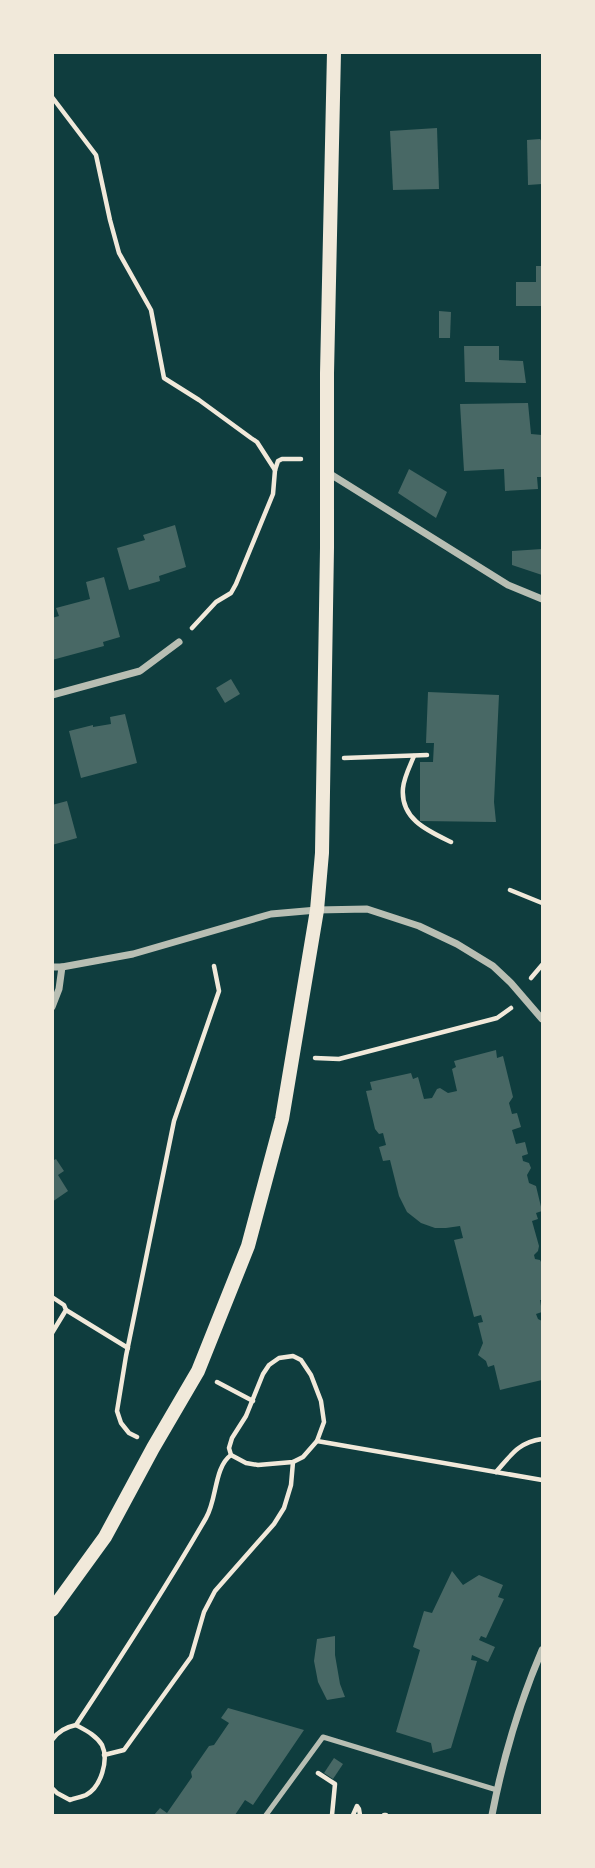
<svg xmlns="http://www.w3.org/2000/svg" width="595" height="1868" viewBox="0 0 595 1868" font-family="Arial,sans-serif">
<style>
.building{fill:#486865}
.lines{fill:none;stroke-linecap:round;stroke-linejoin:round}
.path{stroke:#f1e9da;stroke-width:4.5}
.service{stroke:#b8beb3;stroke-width:5}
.minor{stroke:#b8beb3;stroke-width:7}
.secondary{stroke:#f1e9da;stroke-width:14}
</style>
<rect width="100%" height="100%" fill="#0f3d3e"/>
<g class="building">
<path d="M 437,128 L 439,189 L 393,190 L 390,131 Z"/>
<path d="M 540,139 L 542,142 L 542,184 L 528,185 L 527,140 Z"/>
<path d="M 536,266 L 542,266 L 542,306 L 516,306 L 516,282 L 536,282 Z"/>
<path d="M 439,311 L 451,312 L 450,338 L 439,338 Z"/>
<path d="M 464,346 L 499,346 L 499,360 L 523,361 L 526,383 L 465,382 Z"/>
<path d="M 528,403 L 531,434 L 542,435 L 542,477 L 537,477 L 538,489 L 505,491 L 504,469 L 464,471 L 460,404 Z"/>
<path d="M 409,469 L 447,492 L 436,518 L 398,493 Z"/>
<path d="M 175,525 L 186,567 L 159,576 L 160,581 L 129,590 L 117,548 L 145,540 L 143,535 Z"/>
<path d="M 542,549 L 542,575 L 512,565 L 512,551 Z"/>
<path d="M 104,577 L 120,637 L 103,642 L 104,646 L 52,660 L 52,618 L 59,616 L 56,608 L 90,599 L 86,582 Z"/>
<path d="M 231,679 L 240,694 L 225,703 L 216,688 Z"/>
<path d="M 428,692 L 499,695 L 494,802 L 496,822 L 420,821 L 420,762 L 433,762 L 434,743 L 426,743 Z"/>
<path d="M 125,714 L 137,763 L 81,778 L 69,731 L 93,725 L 93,727 L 111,724 L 110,717 Z"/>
<path d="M 67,801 L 77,838 L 52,845 L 52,805 Z"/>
<path d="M 496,1050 L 497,1058 L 503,1056 L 513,1097 L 509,1103 L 512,1114 L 517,1113 L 521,1127 L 512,1130 L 516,1144 L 525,1142 L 528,1154 L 522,1156 L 523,1161 L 529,1163 L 531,1168 L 527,1175 L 529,1183 L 536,1186 L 542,1211 L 536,1213 L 538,1219 L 532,1221 L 539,1246 L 538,1251 L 534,1255 L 535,1259 L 540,1260 L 542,1264 L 542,1300 L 540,1300 L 542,1312 L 536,1314 L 538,1319 L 542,1321 L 542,1380 L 500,1390 L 494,1365 L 488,1367 L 486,1361 L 478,1355 L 483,1343 L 478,1323 L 483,1322 L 481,1315 L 474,1317 L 454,1240 L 463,1238 L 460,1226 L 446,1228 L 435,1228 L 421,1223 L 407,1212 L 399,1196 L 390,1160 L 383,1161 L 379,1147 L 386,1145 L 383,1133 L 379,1134 L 375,1129 L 366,1091 L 372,1090 L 370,1082 L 411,1073 L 413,1079 L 418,1077 L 424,1099 L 432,1098 L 437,1089 L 440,1088 L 448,1093 L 457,1091 L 452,1069 L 456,1067 L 454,1061 Z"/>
<path d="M 56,1159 L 64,1171 L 58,1175 L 68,1191 L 52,1202 L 52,1161 Z"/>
<path d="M 452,1571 L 463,1585 L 479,1575 L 503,1585 L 498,1597 L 504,1599 L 486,1638 L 481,1636 L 479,1640 L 495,1647 L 488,1662 L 472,1655 L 471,1660 L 477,1661 L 451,1748 L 433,1753 L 431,1743 L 396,1732 L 420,1650 L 413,1647 L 424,1611 L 432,1613 Z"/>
<path d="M 335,1636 L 335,1655 L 340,1684 L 345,1697 L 327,1700 L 318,1682 L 314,1661 L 317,1639 Z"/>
<path d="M 228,1708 L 304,1730 L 253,1805 L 245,1800 L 235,1815 L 154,1815 L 160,1808 L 167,1813 L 192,1777 L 191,1772 L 209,1746 L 214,1745 L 229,1723 L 221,1718 Z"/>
<path d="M 334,1758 L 343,1764 L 333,1779 L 324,1773 Z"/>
</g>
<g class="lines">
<g class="path">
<path d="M 52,97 L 96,155 L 110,220 L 119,253 L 151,310 L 164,378 L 199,400 L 251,438 L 257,442 L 275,470"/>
<path d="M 192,628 L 216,602 L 231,593 L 236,584 L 273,494 L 275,470 L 278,461 L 282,459 L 301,459"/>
<path d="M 414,756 C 410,766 404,777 403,788 C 400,819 428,831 451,842"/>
<path d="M 344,758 L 427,755"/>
<path d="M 510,890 L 542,903"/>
<path d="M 531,978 L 542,965"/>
<path d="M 315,1058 L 339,1059 L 497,1018 L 511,1008"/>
<path d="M 52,1297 L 64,1305 L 66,1310 L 52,1333"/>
<path d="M 66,1310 L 128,1348"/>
<path d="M 293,1356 L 301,1360 L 311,1375 L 321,1401 L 324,1422 L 317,1441 L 303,1457 L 293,1462 L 258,1465 L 246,1463 L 231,1455 L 229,1448 L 232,1438 L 246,1416 L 263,1374 L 269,1365 L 279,1358 Z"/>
<path d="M 217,1382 L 253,1401"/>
<path d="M 137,1437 L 129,1433 L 121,1423 L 117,1411 L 126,1356 L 174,1121 L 219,991 L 214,966"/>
<path d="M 317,1441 L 542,1480"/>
<path d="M 496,1472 C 511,1455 519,1442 542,1439"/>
<path d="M 52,1740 C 58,1731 66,1727 76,1725 C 121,1657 165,1589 206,1518 C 217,1500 214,1467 231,1455"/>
<path d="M 104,1755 L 124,1750 L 191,1657 L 204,1612 L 215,1591 L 274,1524 L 284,1508 L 291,1485 L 293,1462"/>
<path d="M 318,1773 L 335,1784 L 332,1815"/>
<path d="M 52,1788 L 57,1793 L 70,1800 C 75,1798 82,1797 86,1795 C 101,1787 109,1760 102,1745 C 96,1735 85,1730 76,1725"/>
<path d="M 353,1815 L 357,1806 L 359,1809 L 360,1815"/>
<path d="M 384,1815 L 386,1815"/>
</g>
<path class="service" d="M 266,1815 L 323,1737 L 497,1790"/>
<g class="minor">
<path d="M 327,472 L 508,585 L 542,599"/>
<path d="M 52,695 L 140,671 L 179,642"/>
<path d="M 52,967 L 62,967 L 133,954 L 271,914 L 317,910 L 367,909 L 419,926 L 457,944 L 493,966 L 511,983 L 542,1019"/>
<path d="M 52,1007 L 59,989 L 62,967"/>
<path d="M 492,1815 C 503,1758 519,1704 542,1650"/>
</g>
<path class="secondary" d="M 52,1610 L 105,1537 L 153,1448 L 198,1371 L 248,1246 L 282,1119 L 317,910 L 322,853 L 327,548 L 327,373 L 334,52"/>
</g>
<rect width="595" height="1868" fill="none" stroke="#f1e9da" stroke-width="108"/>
</svg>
